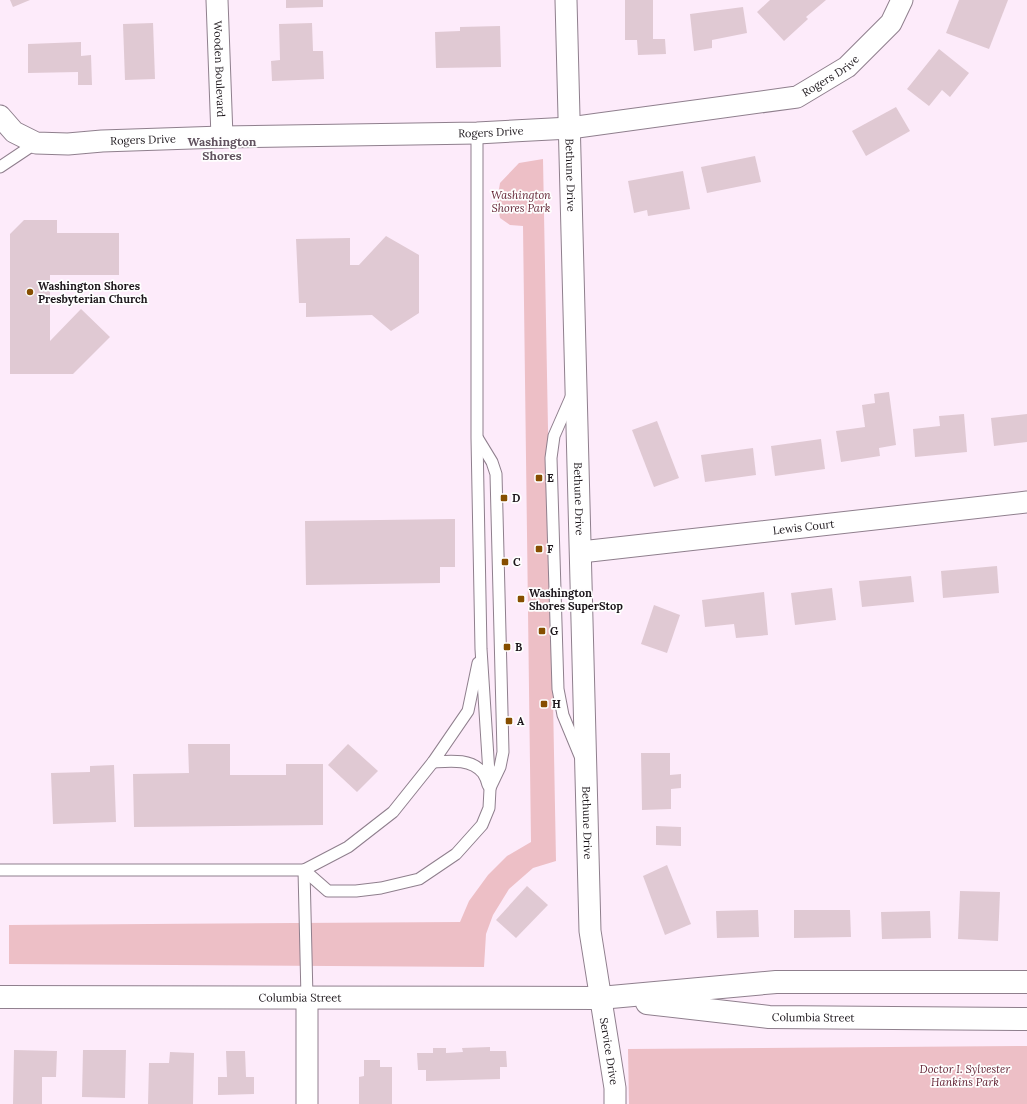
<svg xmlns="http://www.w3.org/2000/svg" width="1027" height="1104" viewBox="0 0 1027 1104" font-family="Lora,serif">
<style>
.green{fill:#edbfc6}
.building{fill:#e0c9d3}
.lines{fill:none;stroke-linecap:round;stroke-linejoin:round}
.service-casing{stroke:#8f7f8d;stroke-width:13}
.minor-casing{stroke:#8f7f8d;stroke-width:23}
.tertiary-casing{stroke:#8f7f8d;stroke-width:24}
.service{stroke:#fff;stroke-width:11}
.minor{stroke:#fff;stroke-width:21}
.tertiary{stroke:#fff;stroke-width:22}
.poi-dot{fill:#864e00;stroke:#fefefe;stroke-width:1.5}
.labels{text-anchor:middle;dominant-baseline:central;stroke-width:3.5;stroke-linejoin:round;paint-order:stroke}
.street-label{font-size:11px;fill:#1c161b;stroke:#fefefe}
.park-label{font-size:11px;font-style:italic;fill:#601f30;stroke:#fefefe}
.poi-label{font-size:11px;font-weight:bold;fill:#1c161b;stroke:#fefefe;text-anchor:start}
.neighbourhood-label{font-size:12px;font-weight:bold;fill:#60515e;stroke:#fefefe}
</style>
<rect width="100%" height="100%" fill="#fdebfa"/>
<g class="green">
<path d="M 543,159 L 556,861 L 533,868 L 509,889 L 493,915 L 486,934 L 484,967 L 9,964 L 9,925 L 460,922 L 469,901 L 488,875 L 507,856 L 531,842 L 523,226 L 510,225 L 500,218 L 497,201 L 500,183 L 519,163 Z"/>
<path d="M 1027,1046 L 1027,1104 L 629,1104 L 628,1049 Z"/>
</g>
<g class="building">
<path d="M 10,0 L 30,0 L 13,7 Z"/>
<path d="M 286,0 L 323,0 L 323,7 L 286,8 Z"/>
<path d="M 625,0 L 653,0 L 653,39 L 665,39 L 666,54 L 638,55 L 637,40 L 625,40 Z"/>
<path d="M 770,0 L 826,0 L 806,17 L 808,19 L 784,41 L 757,12 Z"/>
<path d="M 959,0 L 1008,0 L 989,49 L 946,33 Z"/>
<path d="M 743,7 L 747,33 L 712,40 L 712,48 L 694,51 L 690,14 Z"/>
<path d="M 153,23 L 155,79 L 125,80 L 123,24 Z"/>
<path d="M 312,23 L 313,51 L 323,51 L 324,79 L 272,81 L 271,61 L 280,60 L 279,24 Z"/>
<path d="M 500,26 L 501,67 L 436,68 L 435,32 L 460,31 L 460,27 Z"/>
<path d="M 81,42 L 81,56 L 91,55 L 92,85 L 78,85 L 78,72 L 28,73 L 28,44 Z"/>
<path d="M 939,49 L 969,73 L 950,97 L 942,90 L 929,106 L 907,89 Z"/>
<path d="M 896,107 L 910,131 L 866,156 L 852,131 Z"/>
<path d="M 755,156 L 761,182 L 707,193 L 701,167 Z"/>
<path d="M 683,171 L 690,209 L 648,216 L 647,210 L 634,213 L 628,181 Z"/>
<path d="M 24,220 L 57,220 L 57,233 L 119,233 L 119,275 L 50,275 L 50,341 L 81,309 L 110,337 L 73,374 L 10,374 L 10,234 Z"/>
<path d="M 386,236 L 419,255 L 419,313 L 391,331 L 372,315 L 306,317 L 306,303 L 299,303 L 296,239 L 350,238 L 350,265 L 359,265 Z"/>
<path d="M 889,392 L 896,445 L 879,448 L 880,456 L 841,462 L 836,431 L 865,427 L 862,405 L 875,403 L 874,394 Z"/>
<path d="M 964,414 L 967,452 L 915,457 L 913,429 L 940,426 L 939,416 Z"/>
<path d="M 1027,414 L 1027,442 L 994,446 L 991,418 Z"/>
<path d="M 657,421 L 679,478 L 654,487 L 632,430 Z"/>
<path d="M 821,439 L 825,469 L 775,476 L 771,446 Z"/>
<path d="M 753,448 L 756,475 L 705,482 L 701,455 Z"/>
<path d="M 455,519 L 455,567 L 440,567 L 440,583 L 306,585 L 305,521 Z"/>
<path d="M 997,566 L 999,593 L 943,598 L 941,571 Z"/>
<path d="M 911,576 L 914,602 L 862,607 L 859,581 Z"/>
<path d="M 832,588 L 836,620 L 795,625 L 791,593 Z"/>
<path d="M 764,592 L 768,635 L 736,638 L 734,624 L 705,627 L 702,600 Z"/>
<path d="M 654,605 L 680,615 L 667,653 L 641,644 Z"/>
<path d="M 188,744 L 230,744 L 230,775 L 286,775 L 286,764 L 323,764 L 323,825 L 134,827 L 133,774 L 189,773 Z"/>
<path d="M 348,744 L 378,771 L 357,792 L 328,765 Z"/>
<path d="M 641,753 L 670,753 L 670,775 L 681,774 L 681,788 L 671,789 L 671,809 L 642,810 Z"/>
<path d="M 114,765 L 116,822 L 53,824 L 51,773 L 90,772 L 90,766 Z"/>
<path d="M 656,826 L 681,827 L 681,846 L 656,845 Z"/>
<path d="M 667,865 L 691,924 L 665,935 L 643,876 Z"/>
<path d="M 527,886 L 548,905 L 516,938 L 496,920 Z"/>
<path d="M 960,891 L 1000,892 L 998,941 L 958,939 Z"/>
<path d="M 758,910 L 759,937 L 717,938 L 716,911 Z"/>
<path d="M 794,910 L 850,910 L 851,937 L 794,938 Z"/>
<path d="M 930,911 L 931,938 L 882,939 L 881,912 Z"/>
<path d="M 490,1047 L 490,1051 L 506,1051 L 507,1067 L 500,1067 L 500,1079 L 426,1081 L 426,1070 L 418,1070 L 417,1053 L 433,1053 L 433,1048 L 446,1048 L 446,1053 L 463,1052 L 462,1048 Z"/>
<path d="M 14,1050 L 57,1051 L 56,1077 L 42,1077 L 42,1104 L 13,1104 Z"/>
<path d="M 83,1050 L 126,1050 L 125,1098 L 82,1097 Z"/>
<path d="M 226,1051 L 245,1051 L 246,1077 L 254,1077 L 254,1094 L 218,1095 L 218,1077 L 227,1077 Z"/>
<path d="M 170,1052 L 194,1053 L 193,1104 L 148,1104 L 149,1063 L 169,1063 Z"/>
<path d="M 364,1060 L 380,1060 L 380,1067 L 392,1067 L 392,1104 L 359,1104 L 359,1077 L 364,1076 Z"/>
</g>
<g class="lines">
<defs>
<g id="service">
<path d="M 0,167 L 36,143"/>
<path d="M 572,395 L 554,436 L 551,458 L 558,689 L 563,715 L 580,756"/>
<path d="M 478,439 L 492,462 L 496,474 L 503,752 L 500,767 L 490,788"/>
<path d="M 433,762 C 449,761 471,758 483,773 C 485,776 487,781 488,785"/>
<path d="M 0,870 L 304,870 L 348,847 L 393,812 L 433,762 L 468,711 L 478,663"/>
<path d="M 304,870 L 328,891 L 356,891 L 381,888 L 419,879 L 456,854 L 482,825 L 489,808 L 490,789 L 481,649 L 477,438 L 477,133"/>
<path d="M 304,870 L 307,998"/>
</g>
<g id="minor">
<path id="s1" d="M 217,0 L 222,137"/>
<path id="s2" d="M 566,0 L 590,931 L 615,1088 L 615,1104"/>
<path id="s3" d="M 0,116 L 14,132 L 36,143 L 68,144 L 102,141 L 222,137 L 477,133 L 570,128 L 599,124 L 797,97 L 847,67 L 891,23 L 902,0"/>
<path id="s4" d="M 581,552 L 1027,502"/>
<path d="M 307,1104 L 307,998"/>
</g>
<g id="tertiary">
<path id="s5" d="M 0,997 L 600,998 L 776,982 L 1027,982"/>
<path id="s6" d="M 647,1003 L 769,1017 L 1027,1019"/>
</g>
</defs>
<use href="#service" class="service-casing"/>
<use href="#minor" class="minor-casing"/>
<use href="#tertiary" class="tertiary-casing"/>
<use href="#service" class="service"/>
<use href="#minor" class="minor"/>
<use href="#tertiary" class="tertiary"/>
</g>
<g class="poi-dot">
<circle cx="30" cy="292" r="4"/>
<rect x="535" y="474" width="8" height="8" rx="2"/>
<rect x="500" y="494" width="8" height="8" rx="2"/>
<rect x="535" y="545" width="8" height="8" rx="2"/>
<rect x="501" y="558" width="8" height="8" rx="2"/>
<rect x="517" y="595" width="8" height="8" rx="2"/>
<rect x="538" y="627" width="8" height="8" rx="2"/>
<rect x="503" y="643" width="8" height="8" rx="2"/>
<rect x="540" y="700" width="8" height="8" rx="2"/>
<rect x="505" y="717" width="8" height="8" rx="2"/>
</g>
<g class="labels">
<g class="street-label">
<text stroke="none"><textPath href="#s1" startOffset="69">Wooden Boulevard</textPath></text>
<text stroke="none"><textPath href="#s3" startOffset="849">Rogers Drive</textPath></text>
<text stroke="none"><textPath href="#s3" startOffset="501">Rogers Drive</textPath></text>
<text stroke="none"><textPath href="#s3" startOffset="153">Rogers Drive</textPath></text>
<text stroke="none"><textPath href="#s2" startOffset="175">Bethune Drive</textPath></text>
<text stroke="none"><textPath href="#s2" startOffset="499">Bethune Drive</textPath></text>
<text stroke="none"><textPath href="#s4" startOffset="224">Lewis Court</textPath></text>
<text stroke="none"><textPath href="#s2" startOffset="823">Bethune Drive</textPath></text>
<text stroke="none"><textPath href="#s5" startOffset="300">Columbia Street</textPath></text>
<text stroke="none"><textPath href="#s6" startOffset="167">Columbia Street</textPath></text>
<text stroke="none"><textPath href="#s2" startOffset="1053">Service Drive</textPath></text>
</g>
<g class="park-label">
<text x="521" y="195">Washington<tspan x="521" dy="13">Shores Park</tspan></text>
<text x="965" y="1069">Doctor I. Sylvester<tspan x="965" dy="13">Hankins Park</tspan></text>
</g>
<g class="poi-label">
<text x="38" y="286">Washington Shores<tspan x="38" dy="13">Presbyterian Church</tspan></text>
<text x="547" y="478">E</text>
<text x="512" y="498">D</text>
<text x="547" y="549">F</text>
<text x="513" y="562">C</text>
<text x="529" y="593">Washington<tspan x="529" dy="13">Shores SuperStop</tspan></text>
<text x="550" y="631">G</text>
<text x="515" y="647">B</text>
<text x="552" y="704">H</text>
<text x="517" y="721">A</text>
</g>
<g class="neighbourhood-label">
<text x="222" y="141">Washington<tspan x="222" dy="14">Shores</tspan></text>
</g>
</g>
</svg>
